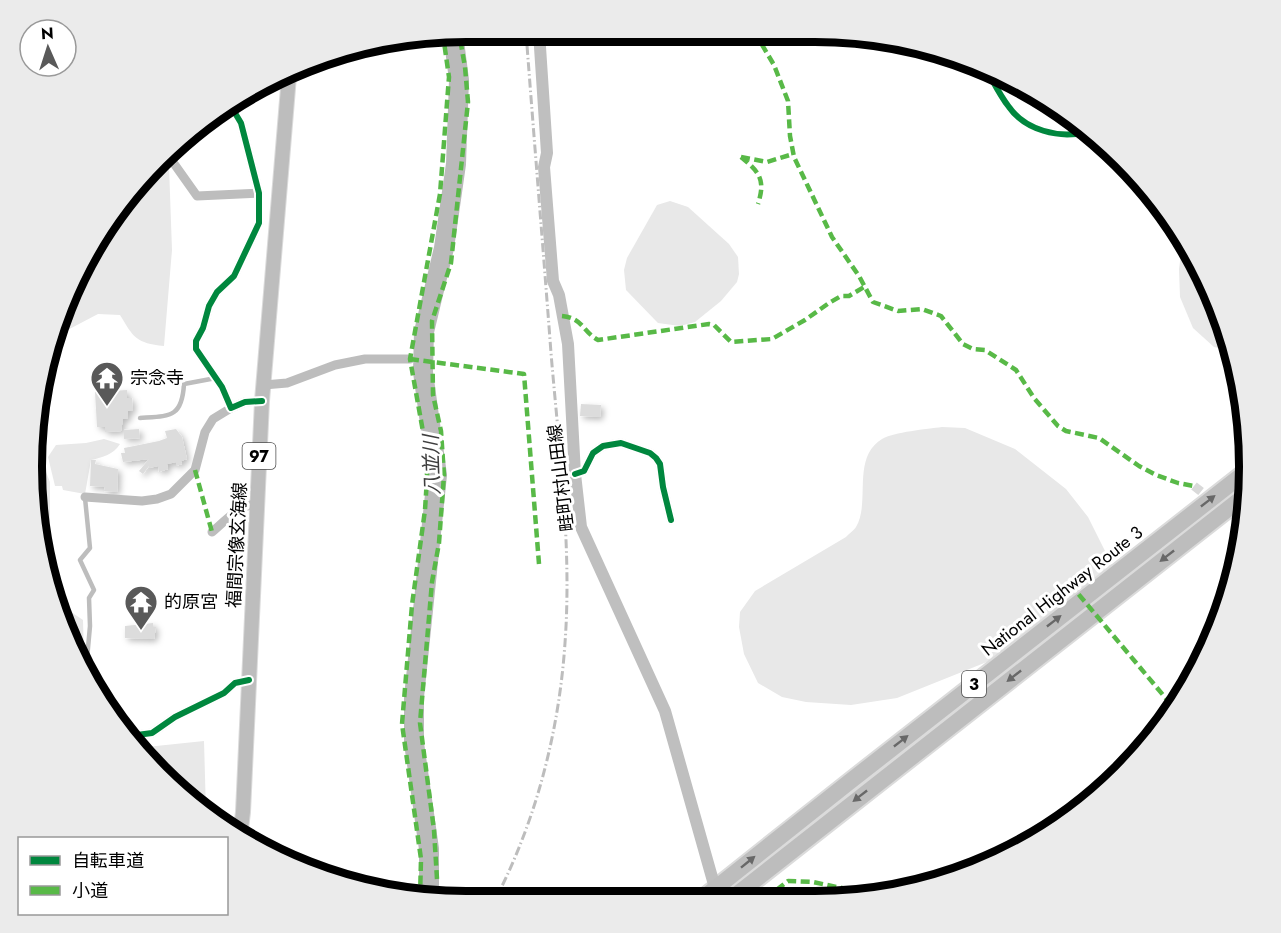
<svg xmlns="http://www.w3.org/2000/svg" width="1281" height="933" viewBox="0 0 1281 933" font-family="Jost,'Noto Sans JP',sans-serif">
<style>
.green{fill:#e8e8e8}
.lines{fill:none;stroke-linecap:round;stroke-linejoin:round}
.river{stroke:#bababa;stroke-width:20}
.building{fill:#dcdcdc;filter:url(#shadow)}
.street-tunnel{stroke:#d9d9d9;stroke-width:9;stroke-dasharray:9 4.5;stroke-linecap:butt}
.primary-casing{stroke:#dbdbdb;stroke-width:16}
.highway-casing{stroke:#dbdbdb;stroke-width:20}
.lane{stroke:#bdbdbd;stroke-width:4.5}
.street{stroke:#bdbdbd;stroke-width:9}
.secondary{stroke:#bfbfbf;stroke-width:12}
.primary{stroke:#bdbdbd;stroke-width:14}
.highway{stroke:#bdbdbd;stroke-width:16}
.rail{stroke:#bdbdbd;stroke-width:3;stroke-dasharray:9 3 1.5 3;stroke-linecap:butt}
.quiet{stroke:#58b947;stroke-width:4.5;stroke-dasharray:9 4.5;stroke-linecap:butt}
.cycleway-casing{stroke:#fff;stroke-width:10}
.cycleway{stroke:#00873e;stroke-width:6}
.oneway{fill:#686868}
.labels{text-anchor:middle;dominant-baseline:central;stroke-width:6;stroke-linejoin:round;paint-order:stroke}
.shield{fill:#fff;stroke:#4c4c4c;stroke-width:1.5}
.shield-label{font-size:16px;font-weight:bold;fill:#000}
.poi-label{font-size:18px;fill:#000;stroke:#fff;text-anchor:start}
.street-label{font-size:18px;fill:#000;stroke:#fff}
.water-label{font-size:20px;font-style:italic;fill:#3e3e3e;stroke:#fff}
.rim{fill:none;stroke:#000;stroke-width:8}
</style>
<defs>
<filter id="shadow"><feDropShadow dx="3" dy="3" stdDeviation="3" flood-color="#0004"/></filter>
</defs>
<rect width="100%" height="100%" fill="#fff"/>
<g class="green">
<path d="M 160,162 L 169,166 L 172,250 L 164,346 C 136,343 134,338 120,315 L 98,314 L 58,335 L 76,274 L 139,180 Z"/>
<path d="M 670,201 L 688,207 L 729,244 L 738,257 L 739,274 L 737,282 L 721,301 L 695,322 L 680,326 L 658,323 L 626,290 L 624,270 L 627,258 L 657,205 Z"/>
<path d="M 1183,240 L 1204,274 L 1233,351 L 1214,347 L 1193,328 L 1180,297 L 1179,269 Z"/>
<path d="M 942,427 L 965,428 L 1015,449 L 1066,489 L 1088,517 L 1117,575 L 1116,589 L 1100,614 L 1027,646 L 897,698 L 851,705 L 806,702 L 782,697 L 758,683 L 744,654 L 739,627 L 740,612 L 755,591 L 846,537 C 849,534 854,530 856,527 C 871,502 851,458 882,439 C 894,432 927,429 942,427 Z"/>
<path d="M 104,439 L 120,444 C 113,455 103,457 91,460 L 85,494 L 63,490 L 62,486 L 55,486 L 48,457 L 56,445 L 86,443 Z"/>
<path d="M 35,445 L 50,482 L 50,552 L 44,555 L 35,523 Z"/>
<path d="M 56,602 L 83,620 L 84,659 L 82,662 L 65,633 Z"/>
<path d="M 204,741 L 206,812 L 180,794 L 137,748 Z"/>
</g>
<g class="lines">
<path class="river" d="M 429,899 L 429,849 L 414,743 L 414,697 L 437,475 L 423,372 L 424,332 L 444,248 L 456,164 L 459,80 L 453,33"/>
</g>
<g class="building">
<path d="M 127,390 L 127,398 L 132,398 L 133,411 L 128,411 L 128,419 L 123,419 L 121,431 L 105,432 L 105,427 L 97,427 L 95,392 Z"/>
<path d="M 581,404 L 601,405 L 600,417 L 580,416 Z"/>
<path d="M 139,429 L 140,438 L 124,439 L 124,430 Z"/>
<path d="M 176,429 L 182,437 L 187,459 L 181,461 L 182,464 L 176,466 L 176,462 L 167,464 L 168,469 L 159,472 L 158,466 L 149,468 L 149,466 L 143,474 L 139,471 L 149,459 L 123,462 L 121,453 L 125,453 L 124,448 L 159,441 L 167,438 L 165,431 Z"/>
<path d="M 91,460 L 96,460 L 95,464 L 118,469 L 117,492 L 104,491 L 105,487 L 90,486 Z"/>
<path d="M 153,623 L 153,627 L 156,627 L 154,639 L 125,638 L 125,626 Z"/>
</g>
<g class="lines">
<path class="street-tunnel" d="M 1194,486 L 1213,501"/>
<defs>
<path id="primary" d="M 240,837 L 243,812 L 262,401 L 289,76"/>
<g id="highway">
<path d="M 702,899 L 848,783 L 1247,471"/>
<path d="M 731,899 L 1247,494"/>
</g>
</defs>
<use href="#primary" class="primary-casing"/>
<use href="#highway" class="highway-casing"/>
<g class="lane">
<path d="M 140,418 C 170,416 182,418 184,384 L 216,378"/>
<path d="M 85,498 L 90,548 L 80,560 L 94,590 L 89,598 L 90,626 L 87,659"/>
<path d="M 126,736 L 137,735"/>
</g>
<g class="street">
<path d="M 989,74 C 995,85 1001,97 1009,107 C 1025,130 1059,139 1086,132"/>
<path d="M 227,104 L 235,113 L 241,123 L 259,193 L 259,223 L 234,276 L 217,292 L 209,306 L 203,328 L 196,341 L 196,349 L 222,387 L 231,408 L 245,402 L 262,401"/>
<path d="M 175,165 L 197,196 L 259,193"/>
<path d="M 264,385 L 287,383 L 335,365 L 365,359 L 410,359"/>
<path d="M 575,474 L 584,471 L 593,453 L 603,446 L 621,443 L 650,453 L 656,458 L 660,464 L 663,487 L 671,520"/>
<path d="M 85,497 L 142,501 L 157,499 L 171,494 L 195,470 L 205,432 L 213,419 L 231,408"/>
<path d="M 212,532 C 225,521 238,506 256,504"/>
<path d="M 137,735 L 152,733 L 175,717 L 224,693 L 235,683 L 249,680"/>
</g>
<path class="secondary" d="M 539,32 L 547,153 L 544,167 L 553,281 L 559,295 L 568,344 L 575,474 L 581,527 L 665,711 L 715,888 L 716,899"/>
<use href="#primary" class="primary"/>
<use href="#highway" class="highway"/>
<path class="rail" d="M 495,900 C 536,821 559,732 565,643 C 572,547 559,449 551,353 C 543,246 534,139 526,32"/>
<g class="quiet">
<path d="M 757,32 L 758,38 L 774,65 L 788,101 L 790,136 L 794,157 L 832,237 L 859,276 L 873,302 L 898,311 L 922,309 L 941,316 L 963,344 L 973,349 L 985,350 L 1016,370 L 1034,398 L 1058,426 L 1066,431 L 1099,438 L 1139,466 L 1156,475 L 1178,483 L 1194,486"/>
<path d="M 741,157 C 759,172 766,179 758,204"/>
<path d="M 741,157 L 767,162 L 793,154"/>
<path d="M 562,316 C 583,318 583,332 598,340 L 709,324 L 714,325 L 731,342 L 772,339 L 805,320 L 829,303 L 841,296 L 849,296 L 864,287"/>
<path d="M 410,359 L 524,374 L 539,564"/>
<path d="M 195,470 L 212,532"/>
<path d="M 1070,584 L 1174,708"/>
<path d="M 437,879 L 434,830 L 420,723 L 432,582 L 439,543 L 444,475 L 441,431 L 433,395 L 432,321 L 451,263 L 468,102 L 465,67 L 459,33"/>
<path d="M 420,898 L 421,859 L 402,724 L 412,605 L 425,510 L 427,478 L 427,454 L 410,359 L 440,194 L 449,77 L 443,35"/>
<path d="M 766,898 L 788,881 L 813,882 L 880,896"/>
</g>
<defs>
<g id="cycleway">
<path d="M 989,74 C 995,85 1001,97 1009,107 C 1025,130 1059,139 1086,132"/>
<path d="M 227,104 L 235,113 L 241,123 L 259,193 L 259,223 L 234,276 L 217,292 L 209,306 L 203,328 L 196,341 L 196,349 L 222,387 L 231,408 L 245,402 L 262,401"/>
<path d="M 575,474 L 584,471 L 593,453 L 603,446 L 621,443 L 650,453 L 656,458 L 660,464 L 663,487 L 671,520"/>
<path d="M 137,735 L 152,733 L 175,717 L 224,693 L 235,683 L 249,680"/>
</g>
</defs>
<use href="#cycleway" class="cycleway-casing"/>
<use href="#cycleway" class="cycleway"/>
</g>
<defs><path id="oneway-solid" d="M-6-.8H1V-3.2L6.5 0L1 3.2V.8H-6Z" transform="scale(1.5)"/></defs>
<g class="oneway">
<use href="#oneway-solid" transform="translate(1208 501) rotate(-38)"/>
<use href="#oneway-solid" transform="translate(1167 556) rotate(142)"/>
<use href="#oneway-solid" transform="translate(1054 621) rotate(-38)"/>
<use href="#oneway-solid" transform="translate(1014 676) rotate(142)"/>
<use href="#oneway-solid" transform="translate(901 741) rotate(-38)"/>
<use href="#oneway-solid" transform="translate(860 796) rotate(142)"/>
<use href="#oneway-solid" transform="translate(748 862) rotate(-39)"/>
</g>
<defs>
<symbol id="temple-pin" viewBox="-11 -11 22 30"><path d="M0 17L-7.5 6A9.5 9.5 0 1 1 7.5 6Z" fill="#595959" stroke="#fff"/><path d="M0-6L5-2H3V0L6.5 2.5H4V6H1.5V3h-3V6H-4V2.5H-6.5L-3 0V-2H-5Z" fill="#fff"/></symbol>
</defs>
<g fill-rule="evenodd">
<use href="#temple-pin" x="88" y="359" width="38" height="52"/>
<use href="#temple-pin" x="122" y="583" width="38" height="52"/>
</g>
<g class="labels">
<g class="shield">
<rect x="242.5" y="443" width="33" height="26" rx="4.5"/>
<rect x="962" y="671" width="24" height="26" rx="4.5"/>
</g>
<g class="shield-label">
<text x="259" y="456">97</text>
<text x="974" y="684">3</text>
</g>
<g class="poi-label">
<text x="130" y="378">宗念寺</text>
<text x="164" y="602">的原宮</text>
</g>
<g class="street-label">
<text transform="translate(561 478) rotate(-97)">畦町村山田線</text>
<text transform="translate(237 545) rotate(-87)">福間宗像玄海線</text>
<text transform="translate(1062 591) rotate(-38)">National Highway Route 3</text>
</g>
<g class="water-label">
<text transform="translate(432 465) rotate(-92)">八並川</text>
</g>
</g>
<path d="M0 0H1281V933H0ZM466 42H815A424 424 0 0 1 1239 466V467A424 424 0 0 1 815 891H466A424 424 0 0 1 42 467V466A424 424 0 0 1 466 42Z" fill="#ebebeb" fill-rule="evenodd"/>
<path class="rim" d="M466 42H815A424 424 0 0 1 1239 466V467A424 424 0 0 1 815 891H466A424 424 0 0 1 42 467V466A424 424 0 0 1 466 42Z"/>
<rect x="18" y="837" width="210" height="78" fill="#ffffff" stroke="#999999" stroke-width="1.5"/>
<rect x="30" y="856" width="30" height="9" fill="#00873e" stroke="#999999" stroke-width="1.5"/>
<text x="72" y="867" font-size="18" fill="#000000">自転車道</text>
<rect x="30" y="886" width="30" height="9" fill="#58b947" stroke="#999999" stroke-width="1.5"/>
<text x="72" y="897" font-size="18" fill="#000000">小道</text>
<g transform="translate(48 48) rotate(357)"><circle r="28" fill="#ffffff" stroke="#999999" stroke-width="1.5"/>
<path d="M0-4.5L10 22L0 15L-10 22Z" fill="#595959"/>
<text y="-9" font-size="16" font-weight="bold" text-anchor="middle" fill="#000000">N</text>
</g>
</svg>
